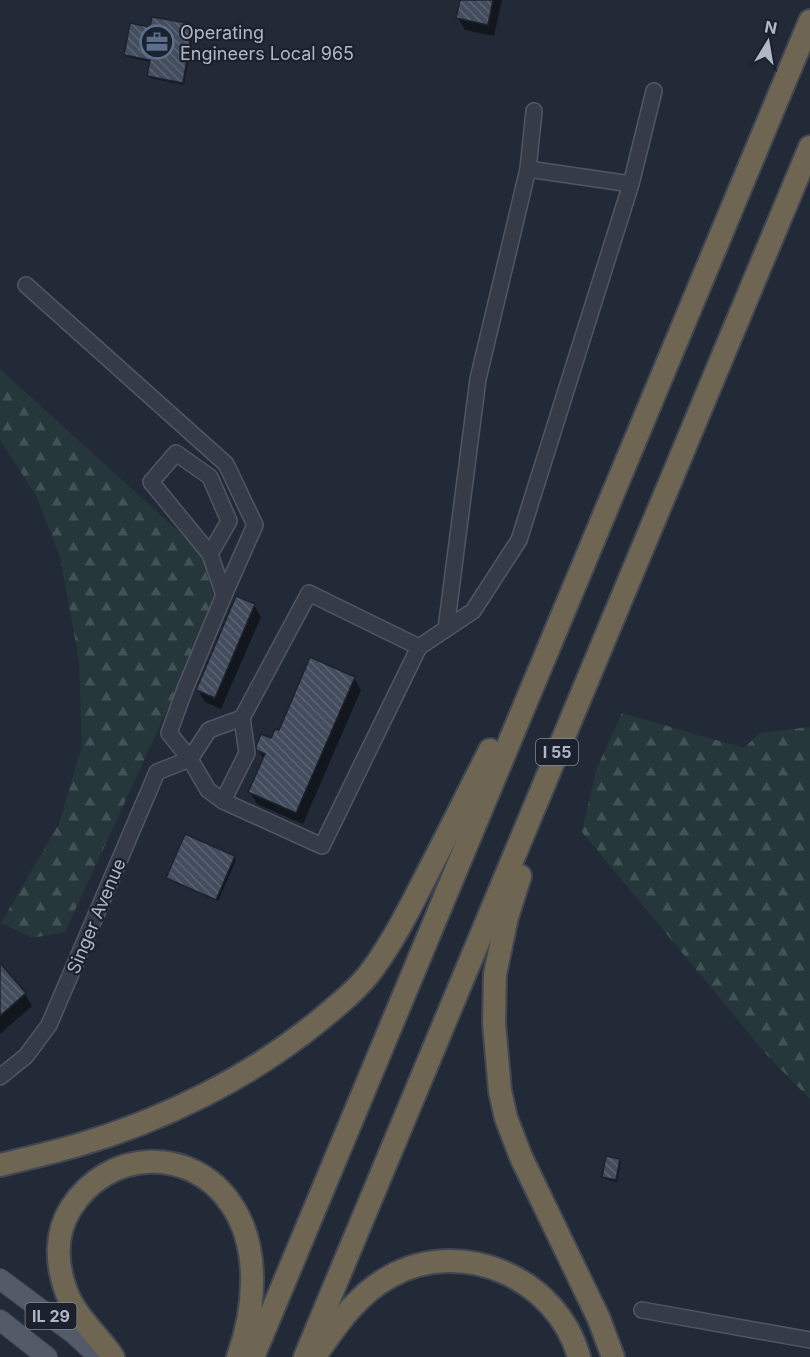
<svg xmlns="http://www.w3.org/2000/svg" width="810" height="1357" viewBox="0 0 810 1357" font-family="Inter,sans-serif">
<style>
.forest{fill:url(#forest-firs)}
.shadow{fill:#0007}
.building{fill:url(#building-back-hatch);stroke:#1c232f;stroke-width:1.5}
.lines{fill:none;stroke-linecap:round;stroke-linejoin:round}
.minor-casing{stroke:#505763;stroke-width:18}
.major-casing{stroke:#3e4552;stroke-width:22}
.highway-casing{stroke:#404753;stroke-width:26}
.minor{stroke:#353c48;stroke-width:15}
.major{stroke:#535b68;stroke-width:20}
.highway{stroke:#6e6552;stroke-width:22}
.labels{text-anchor:middle;dominant-baseline:central;stroke-width:4.5;stroke-linejoin:round;paint-order:stroke}
.shield{fill:#1b212d;stroke:#838a97;stroke-width:1.5}
.shield-label{font-size:16px;font-weight:bold;fill:#b0b7c5}
.poi-label{font-size:18px;fill:#b0b7c5;stroke:#1b212d;text-anchor:start}
.street-label{font-size:18px;fill:#b0b7c5;stroke:#1b212d}
</style>
<defs>
<pattern id="forest-firs" width="22" height="20" patternUnits="userSpaceOnUse" patternTransform="scale(1.5)"><rect width="22" height="20" fill="#25373a"/><path d="M5 1l3.5 6h-7zM16 11l3.5 6h-7z" fill="#425255"/></pattern>
<pattern id="building-back-hatch" width="6" height="6" patternUnits="userSpaceOnUse" patternTransform="scale(1.5)"><rect width="6" height="6" fill="#434d5d"/><path d="M-1 5l2 2M0 0l6 6M5-1l2 2" fill="none" stroke="#5c6473"/></pattern>
</defs>
<rect width="100%" height="100%" fill="#222a38"/>
<g class="forest">
<path d="M 0,369 L 200,551 L 216,604 L 65,932 L 32,938 L 1,923 L 59,824 L 82,746 L 79,660 L 60,557 L 36,495 L 0,440 Z"/>
<path d="M 622,713 L 744,748 L 760,733 L 810,727 L 810,1099 L 767,1055 L 582,832 L 596,770 Z"/>
</g>
<g class="shadow">
<path d="M 462,0 L 502,0 L 494,36 L 465,30 L 458,18 Z"/>
<path d="M 192,26 L 194,28 L 184,85 L 150,78 L 151,62 L 127,57 L 126,55 L 151,29 Z"/>
<path d="M 254,605 L 261,617 L 221,709 L 205,702 L 198,690 Z"/>
<path d="M 354,678 L 361,690 L 303,824 L 257,804 L 250,792 L 264,760 L 258,750 Z"/>
<path d="M 234,857 L 236,860 L 218,901 L 169,880 L 168,878 Z"/>
<path d="M 0,965 L 25,994 L 32,1006 L 0,1034 Z"/>
<path d="M 619,1160 L 621,1162 L 617,1182 L 605,1179 L 604,1177 Z"/>
</g>
<g class="building">
<path d="M 460,0 L 493,0 L 488,25 L 456,18 Z"/>
<path d="M 152,17 L 193,24 L 183,83 L 147,76 L 150,60 L 124,55 L 130,23 L 150,27 Z"/>
<path d="M 236,596 L 255,604 L 215,698 L 196,690 Z"/>
<path d="M 310,657 L 355,677 L 296,813 L 248,792 L 265,754 L 256,750 L 256,746 L 261,734 L 271,738 L 275,729 L 279,730 Z"/>
<path d="M 185,834 L 235,856 L 216,900 L 166,878 Z"/>
<path d="M 0,963 L 26,993 L 0,1016 Z"/>
<path d="M 606,1156 L 620,1159 L 616,1180 L 602,1177 Z"/>
</g>
<g class="lines">
<defs>
<g id="minor">
<path d="M 528,169 L 534,111"/>
<path d="M 26,285 L 226,464 L 255,525 L 224,595"/>
<path d="M 446,629 L 478,379 L 528,169 L 631,184"/>
<path d="M 419,647 L 473,611 L 519,540 L 631,184 L 654,91"/>
<path d="M 190,759 L 209,730 L 242,718 L 309,593 L 419,647 L 322,846 L 223,801 L 208,790 L 190,759 L 169,733 L 185,689 L 224,595 L 210,554 L 151,482 L 176,453 L 210,477 L 229,521 L 210,554"/>
<path d="M 223,801 L 247,753 L 242,718"/>
<path d="M 0,1077 L 26,1056 L 49,1025 L 157,772 L 190,759"/>
<path d="M 642,1310 L 810,1340"/>
</g>
<g id="major">
<path d="M 0,1279 L 74,1334 L 99,1357"/>
<path d="M 0,1320 L 47,1357"/>
</g>
<g id="highway">
<path d="M 520,876 L 507,917 L 495,974 L 494,1023 L 500,1091 L 506,1118 L 521,1157 L 599,1319 L 613,1357"/>
<path d="M 0,1165 C 25,1159 50,1153 75,1146 C 162,1121 249,1078 320,1020 C 338,1005 358,989 372,970 C 392,943 407,914 422,884 C 445,840 467,795 490,750"/>
<path d="M 315,1356 C 336,1326 357,1294 391,1276 C 463,1237 557,1278 579,1357"/>
<path d="M 113,1357 C 98,1335 75,1316 66,1291 C 56,1263 55,1233 71,1208 C 108,1149 191,1145 231,1204 C 261,1248 255,1309 238,1357"/>
<path d="M 253,1357 L 810,21"/>
<path d="M 305,1357 L 810,147"/>
</g>
</defs>
<use href="#minor" class="minor-casing"/>
<use href="#major" class="major-casing"/>
<use href="#highway" class="highway-casing"/>
<use href="#minor" class="minor"/>
<use href="#major" class="major"/>
<use href="#highway" class="highway"/>
</g>
<defs>
<symbol id="office-ring" viewBox="-11 -11 22 22"><circle r="9.5" fill="#1b212d" stroke="#5c6f8a" stroke-width="1.5"/><path d="M-6-3h4V-5.5h4V-3h4V5H-6ZM-1-4.5V-3h2v-1.5ZM-6 0V1H6V0Z" fill="#5c6f8a"/></symbol>
</defs>
<g fill-rule="evenodd">
<use href="#office-ring" x="138" y="23" width="38" height="38"/>
</g>
<g class="labels">
<g class="shield">
<rect x="536" y="739" width="42" height="26" rx="4.5"/>
<rect x="25.5" y="1303" width="51" height="26" rx="4.5"/>
</g>
<g class="shield-label">
<text x="557" y="752">I 55</text>
<text x="51" y="1316">IL 29</text>
</g>
<g class="poi-label">
<text x="180" y="32">Operating<tspan x="180" dy="21">Engineers Local 965</tspan></text>
</g>
<g class="street-label">
<text transform="translate(96 916) rotate(-67)">Singer Avenue</text>
</g>
</g>
<g transform="translate(768 42) rotate(11)" stroke="#1b212d" stroke-width="4.5" paint-order="stroke">
<path d="M0-4.5L10 22L0 15L-10 22Z" fill="#b0b7c5"/>
<text y="-9" font-size="16" font-weight="bold" text-anchor="middle" fill="#b0b7c5">N</text>
</g>
</svg>
